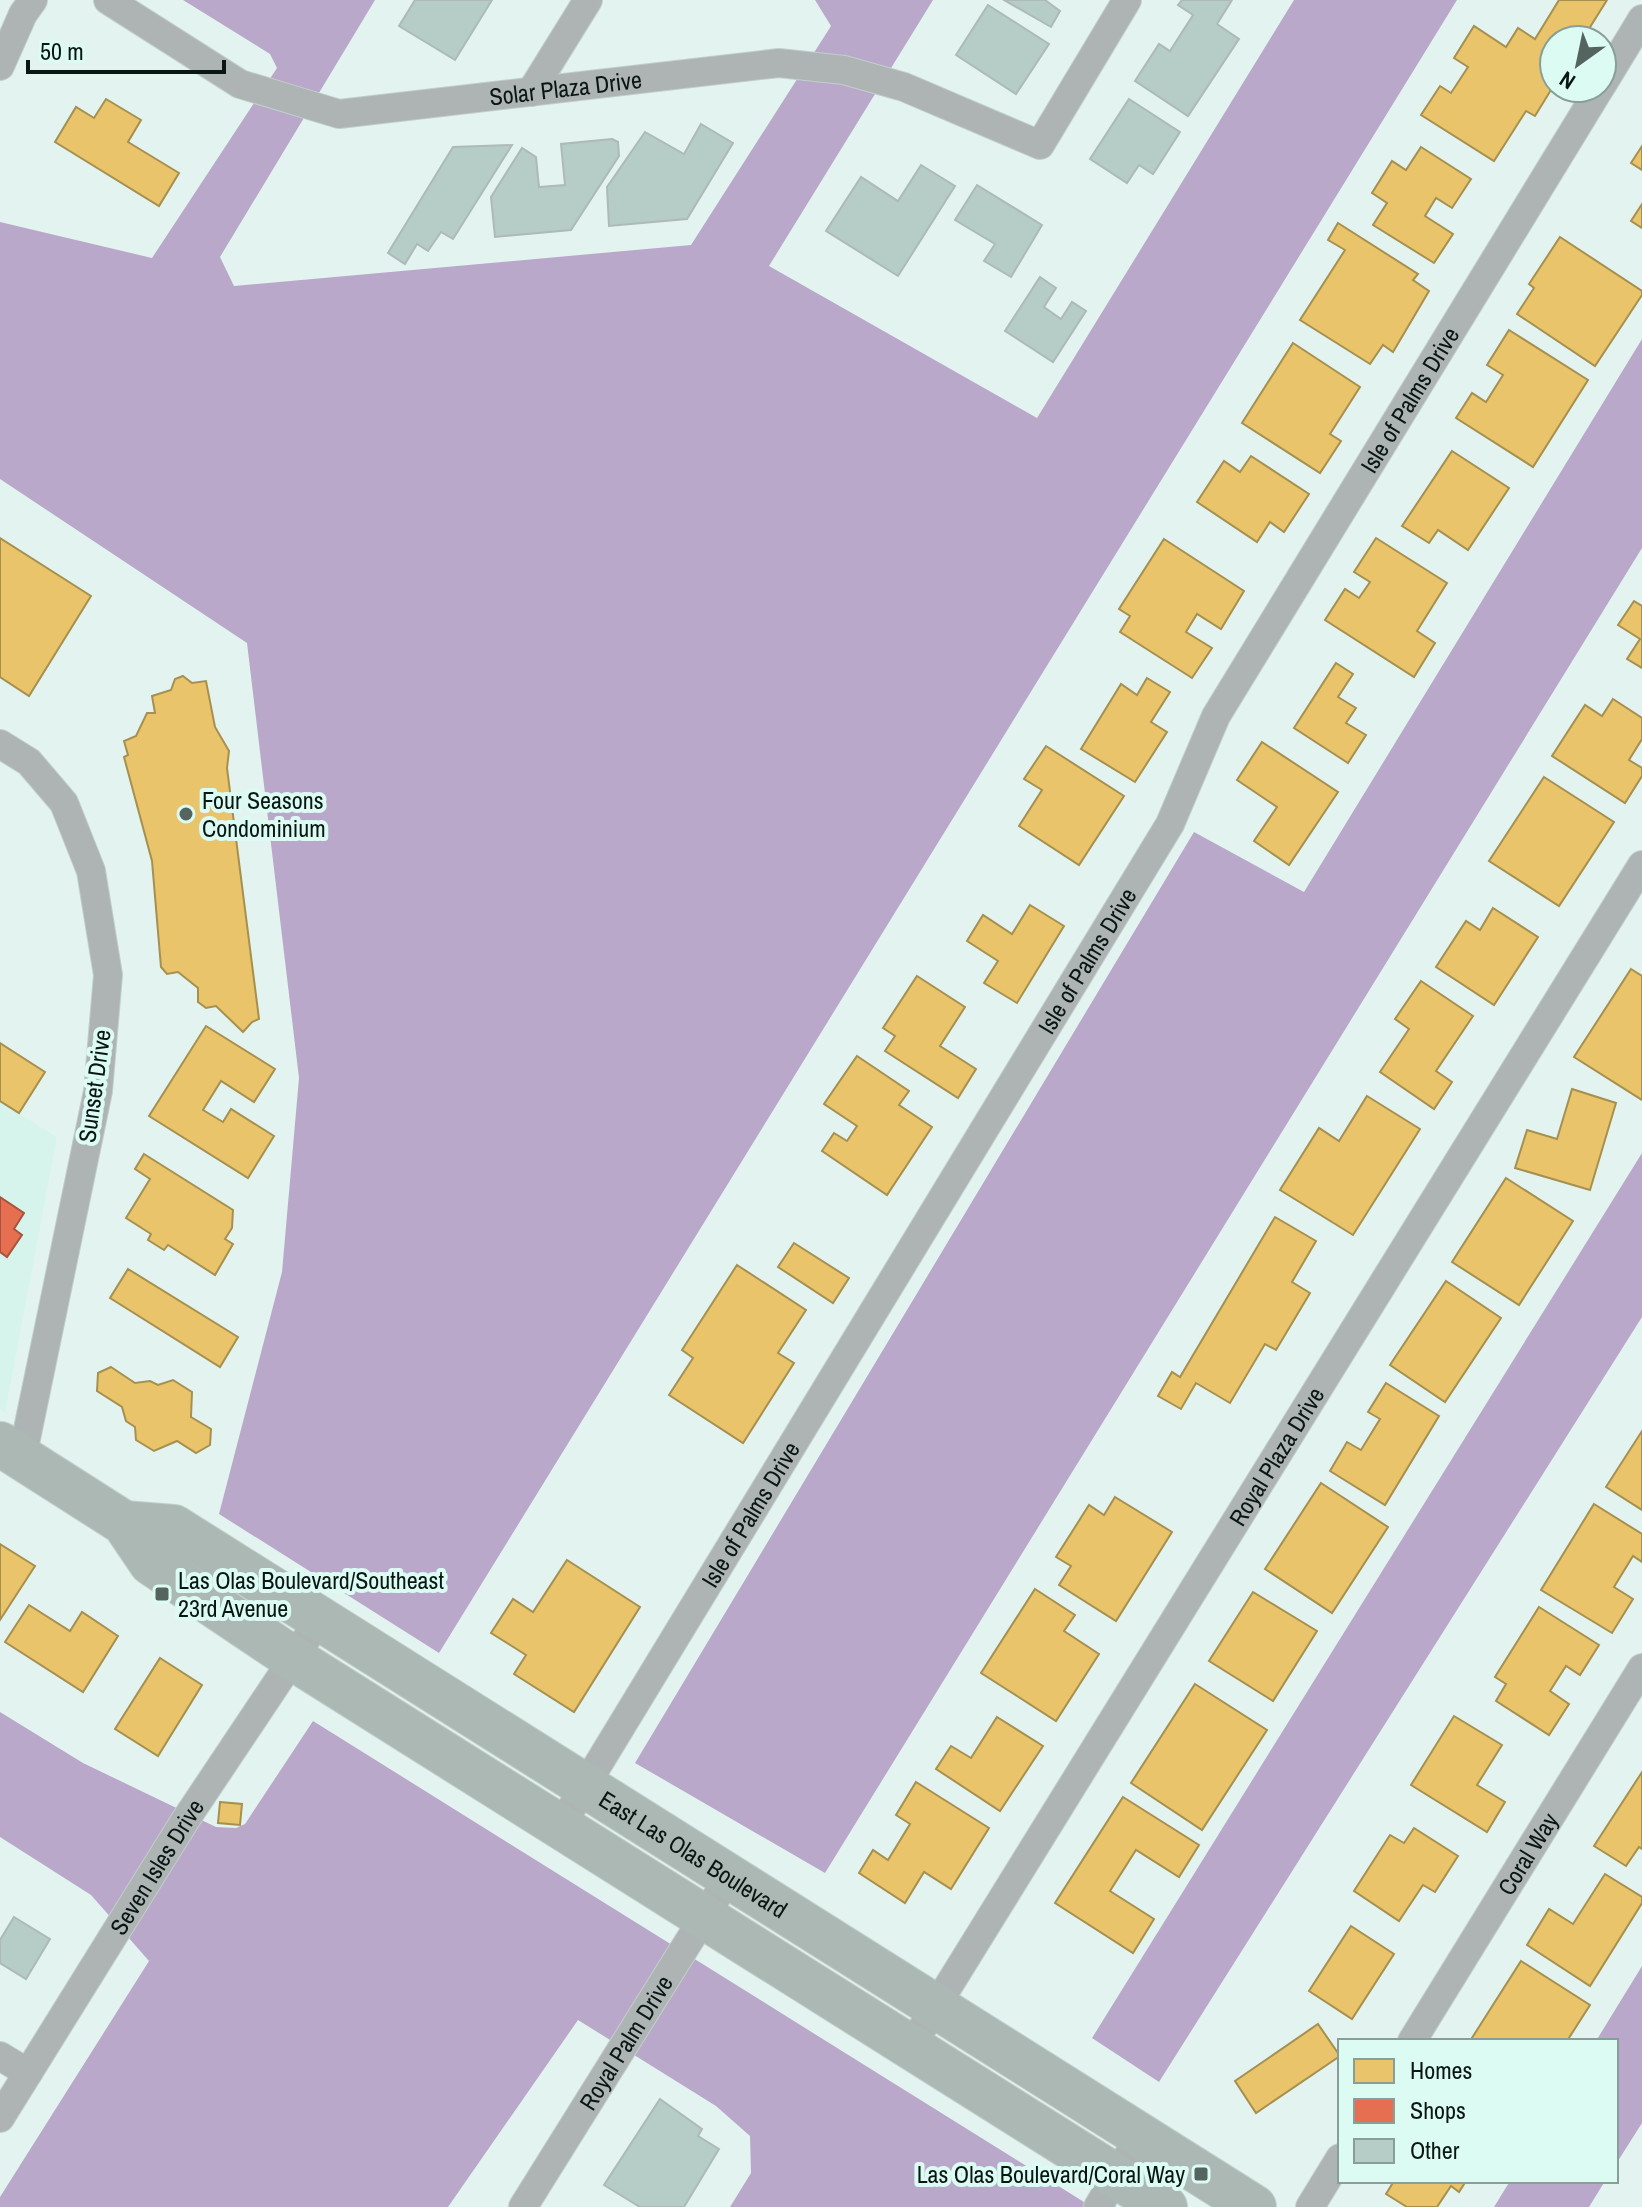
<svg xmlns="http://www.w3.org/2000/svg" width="1642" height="2207" viewBox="0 0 1642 2207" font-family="'Archivo Narrow',sans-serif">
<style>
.built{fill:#d6f4ec}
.water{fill:#baa8cb}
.homes{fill:#e9c46a;stroke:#a69050;stroke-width:2}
.shops{fill:#e76f51;stroke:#a5543e;stroke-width:2}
.building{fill:#b5ccc7;stroke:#adbab7;stroke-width:2}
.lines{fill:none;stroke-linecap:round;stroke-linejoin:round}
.street-casing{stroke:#c2cfcc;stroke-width:30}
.primary-casing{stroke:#c2cfcc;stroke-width:46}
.street{stroke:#adb4b3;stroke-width:28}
.primary{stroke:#acb8b4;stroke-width:44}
.poi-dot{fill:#566460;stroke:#dcfbf3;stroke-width:3}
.labels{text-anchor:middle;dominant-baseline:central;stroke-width:8;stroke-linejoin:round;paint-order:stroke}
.street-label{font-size:24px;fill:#0a1613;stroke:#dcfbf3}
.poi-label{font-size:24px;fill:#0a1613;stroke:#dcfbf3;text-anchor:start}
</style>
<rect width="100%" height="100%" fill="#e3f4f0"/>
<path class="built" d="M 0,1102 L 57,1137 L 5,1413 L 0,1409 Z"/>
<g class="water">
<path d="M 183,0 L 375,0 L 220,257 L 234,286 L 691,245 L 831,26 L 815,0 L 933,0 L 769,266 L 1037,418 L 1294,0 L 1457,0 L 439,1653 L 219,1514 L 282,1272 L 299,1078 L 247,643 L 0,479 L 0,222 L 152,258 L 277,68 L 270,54 Z"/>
<path d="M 1642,339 L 1642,548 L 825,1873 L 635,1763 L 1194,832 L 1304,892 Z"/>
<path d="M 1642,1153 L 1642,1317 L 1159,2082 L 1092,2038 Z"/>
<path d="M 0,1712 L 83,1763 L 216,1827 L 236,1828 L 245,1824 L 313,1721 L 1092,2207 L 730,2207 L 751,2173 L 750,2136 L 716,2106 L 578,2020 L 448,2207 L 0,2207 L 0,2197 L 149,1961 L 91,1895 L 0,1837 Z"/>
<path d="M 1642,1966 L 1642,2123 L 1616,2164 L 1616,2041 L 1596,2041 Z"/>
<path d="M 1510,2181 L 1605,2181 L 1589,2207 L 1494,2207 Z"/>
</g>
<g class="homes">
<path d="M 1559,0 L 1607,0 L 1582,40 L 1554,40 L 1554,85 L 1535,116 L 1526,111 L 1494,161 L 1421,115 L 1440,86 L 1451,93 L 1468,67 L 1454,58 L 1474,26 L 1506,47 L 1518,28 L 1535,39 Z"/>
<path d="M 106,99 L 141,120 L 128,142 L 179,173 L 159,206 L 55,142 L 76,107 L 94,118 Z"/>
<path d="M 1642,146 L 1642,170 L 1631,163 Z"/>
<path d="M 1421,147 L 1471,179 L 1452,208 L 1436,198 L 1425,216 L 1453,234 L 1434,263 L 1373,225 L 1387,203 L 1372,193 L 1392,161 L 1406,170 Z"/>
<path d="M 1642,204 L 1642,228 L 1631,221 Z"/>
<path d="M 1338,223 L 1418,274 L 1413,280 L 1429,291 L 1393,352 L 1383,345 L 1370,364 L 1300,320 L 1345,250 L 1328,240 Z"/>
<path d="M 1560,237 L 1642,291 L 1642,295 L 1595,366 L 1517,314 L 1534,288 L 1529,284 Z"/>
<path d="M 1509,330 L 1588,380 L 1533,467 L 1456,418 L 1472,393 L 1486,402 L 1503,375 L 1487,365 Z"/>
<path d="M 1293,343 L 1360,387 L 1330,434 L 1341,441 L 1320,473 L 1242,423 Z"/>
<path d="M 1452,451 L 1509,488 L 1468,550 L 1438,530 L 1429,543 L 1402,526 Z"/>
<path d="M 1251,456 L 1309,494 L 1284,532 L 1270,522 L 1257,542 L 1197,502 L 1224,461 L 1240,472 Z"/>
<path d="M 0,538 L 91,596 L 29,696 L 0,677 Z"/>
<path d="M 1376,538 L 1447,583 L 1417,631 L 1435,643 L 1414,677 L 1325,620 L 1345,589 L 1359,598 L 1370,582 L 1354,572 Z"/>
<path d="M 1164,539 L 1244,591 L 1221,629 L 1197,614 L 1186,632 L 1212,648 L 1192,678 L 1120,632 L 1130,616 L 1119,609 Z"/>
<path d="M 1634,601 L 1642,606 L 1642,668 L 1627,659 L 1640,639 L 1618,625 Z"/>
<path d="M 1336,663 L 1353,674 L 1338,697 L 1356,708 L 1346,723 L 1366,735 L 1348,763 L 1294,728 Z"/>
<path d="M 183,676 L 192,683 L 206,681 L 215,727 L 229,751 L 227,768 L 259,1019 L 252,1022 L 243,1032 L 216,1006 L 206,1008 L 198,1002 L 198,988 L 178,972 L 167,974 L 161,967 L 152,861 L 124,757 L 128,755 L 124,741 L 136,736 L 147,713 L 155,713 L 152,696 L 171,690 L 175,679 Z"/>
<path d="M 1147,678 L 1170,692 L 1151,722 L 1167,732 L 1135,782 L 1081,749 L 1121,684 L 1137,695 Z"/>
<path d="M 1613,699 L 1642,718 L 1642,739 L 1629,760 L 1642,768 L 1642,776 L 1625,803 L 1552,756 L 1585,705 L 1602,716 Z"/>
<path d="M 1262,742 L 1338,792 L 1289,865 L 1254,841 L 1277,807 L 1237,780 Z"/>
<path d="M 1046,746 L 1124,796 L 1079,865 L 1019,826 L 1042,790 L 1024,779 Z"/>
<path d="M 1544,777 L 1614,822 L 1559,906 L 1489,861 Z"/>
<path d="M 1030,905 L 1064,926 L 1017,1003 L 984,983 L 998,961 L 967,941 L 983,915 L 1012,934 Z"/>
<path d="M 1493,908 L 1538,937 L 1494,1005 L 1436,967 L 1466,921 L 1480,930 Z"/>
<path d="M 1631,969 L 1642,976 L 1642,1100 L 1574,1057 Z"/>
<path d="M 917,976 L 965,1007 L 940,1046 L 976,1069 L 958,1098 L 885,1051 L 895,1036 L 883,1028 Z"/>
<path d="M 1421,981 L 1473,1016 L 1436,1071 L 1452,1082 L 1434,1109 L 1380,1072 L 1409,1029 L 1395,1019 Z"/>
<path d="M 206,1026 L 275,1069 L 254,1102 L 221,1081 L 203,1110 L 223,1122 L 231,1109 L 274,1136 L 248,1178 L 149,1116 Z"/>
<path d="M 0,1043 L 45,1072 L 19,1113 L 0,1101 Z"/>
<path d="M 857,1056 L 909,1091 L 899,1105 L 932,1127 L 887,1195 L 822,1151 L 834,1133 L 847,1141 L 857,1126 L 824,1104 Z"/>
<path d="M 1572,1089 L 1616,1103 L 1590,1190 L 1515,1168 L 1527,1130 L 1557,1139 Z"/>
<path d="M 1367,1096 L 1420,1129 L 1353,1235 L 1280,1190 L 1319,1128 L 1339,1141 Z"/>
<path d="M 144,1154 L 233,1210 L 232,1228 L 225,1239 L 233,1244 L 215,1275 L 168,1245 L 164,1250 L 148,1240 L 151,1234 L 126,1218 L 150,1179 L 135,1169 Z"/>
<path d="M 1506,1178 L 1573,1221 L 1519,1305 L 1452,1262 Z"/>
<path d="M 1275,1217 L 1316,1241 L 1292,1282 L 1310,1293 L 1276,1350 L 1265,1344 L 1230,1403 L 1196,1383 L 1181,1409 L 1158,1396 L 1172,1372 L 1180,1377 Z"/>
<path d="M 794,1243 L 849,1278 L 833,1303 L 778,1267 Z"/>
<path d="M 737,1265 L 806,1310 L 778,1353 L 794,1363 L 743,1443 L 669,1395 L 693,1358 L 682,1350 Z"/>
<path d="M 128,1269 L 238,1337 L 220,1367 L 110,1298 Z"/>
<path d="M 1446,1281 L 1501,1318 L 1445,1402 L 1390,1365 Z"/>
<path d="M 111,1367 L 135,1383 L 150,1381 L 158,1385 L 173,1380 L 192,1392 L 191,1417 L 211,1429 L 210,1445 L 196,1453 L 177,1441 L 154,1451 L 136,1440 L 135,1427 L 126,1421 L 122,1407 L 97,1391 L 98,1373 Z"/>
<path d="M 1386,1383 L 1439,1416 L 1385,1505 L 1330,1471 L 1347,1442 L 1361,1450 L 1380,1419 L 1368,1412 Z"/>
<path d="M 1642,1431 L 1642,1510 L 1606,1487 Z"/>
<path d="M 1321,1483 L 1388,1527 L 1332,1613 L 1265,1569 Z"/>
<path d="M 1115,1497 L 1172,1532 L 1116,1621 L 1059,1585 L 1071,1566 L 1056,1557 L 1089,1505 L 1104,1515 Z"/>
<path d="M 1594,1504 L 1642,1534 L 1642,1562 L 1633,1556 L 1614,1587 L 1633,1599 L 1612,1633 L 1541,1590 Z"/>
<path d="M 0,1544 L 35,1566 L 0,1620 Z"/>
<path d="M 567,1560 L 640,1607 L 574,1712 L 514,1674 L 526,1655 L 491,1633 L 513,1599 L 533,1612 Z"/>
<path d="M 1035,1589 L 1075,1615 L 1064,1631 L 1099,1654 L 1056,1721 L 981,1673 Z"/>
<path d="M 1253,1592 L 1317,1631 L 1273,1701 L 1209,1661 Z"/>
<path d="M 29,1605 L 70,1631 L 82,1612 L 118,1636 L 83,1692 L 5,1642 Z"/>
<path d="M 1539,1607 L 1599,1645 L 1580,1675 L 1566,1666 L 1550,1691 L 1569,1704 L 1549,1735 L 1496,1701 L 1506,1684 L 1495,1677 Z"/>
<path d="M 160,1658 L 202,1685 L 158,1756 L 115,1729 Z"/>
<path d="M 1195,1684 L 1267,1730 L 1202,1830 L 1131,1783 Z"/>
<path d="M 1454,1716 L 1502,1745 L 1477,1785 L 1505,1802 L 1487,1832 L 1411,1785 Z"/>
<path d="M 997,1717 L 1043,1746 L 1000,1811 L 936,1769 L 951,1746 L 971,1758 Z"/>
<path d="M 1642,1772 L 1642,1849 L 1639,1847 L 1626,1866 L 1594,1846 Z"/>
<path d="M 916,1782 L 989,1828 L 951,1889 L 924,1872 L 905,1903 L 859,1873 L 873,1850 L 888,1860 L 910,1824 L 896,1815 Z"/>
<path d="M 1123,1797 L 1199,1845 L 1179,1877 L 1136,1850 L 1110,1891 L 1154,1919 L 1133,1953 L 1055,1903 Z"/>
<path d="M 220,1802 L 242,1804 L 240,1825 L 218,1823 Z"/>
<path d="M 1414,1828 L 1458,1856 L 1435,1892 L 1423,1885 L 1399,1921 L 1354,1891 L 1390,1835 L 1404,1843 Z"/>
<path d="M 1605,1874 L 1642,1897 L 1642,1903 L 1590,1986 L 1527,1945 L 1549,1909 L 1573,1924 Z"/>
<path d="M 1351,1926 L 1394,1954 L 1352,2019 L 1309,1991 Z"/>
<path d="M 1521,1961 L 1590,2005 L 1567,2041 L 1470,2041 Z"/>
<path d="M 1318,2024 L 1340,2056 L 1256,2113 L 1235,2081 Z"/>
<path d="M 1394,2181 L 1466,2181 L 1459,2192 L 1451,2186 L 1437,2207 L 1407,2207 L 1386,2194 Z"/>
</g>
<path class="shops" d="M 0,1197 L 24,1213 L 14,1229 L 22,1235 L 7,1257 L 0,1252 Z"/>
<g class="building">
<path d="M 415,0 L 492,0 L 455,60 L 399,26 Z"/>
<path d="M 1004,0 L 1045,0 L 1060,11 L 1051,27 Z"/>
<path d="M 1182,0 L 1232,0 L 1217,24 L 1239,39 L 1188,116 L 1135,81 L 1159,44 L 1170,51 L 1193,15 L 1178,5 Z"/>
<path d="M 988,5 L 1049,44 L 1016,94 L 956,55 Z"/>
<path d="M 1129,99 L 1180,132 L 1153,174 L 1139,165 L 1127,183 L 1090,159 Z"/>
<path d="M 701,124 L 733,143 L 687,219 L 609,226 L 607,187 L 645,132 L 684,154 Z"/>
<path d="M 612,139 L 618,142 L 619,156 L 571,230 L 495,237 L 491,197 L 522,148 L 536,157 L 539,187 L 565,185 L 561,144 Z"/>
<path d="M 512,145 L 453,239 L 441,232 L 428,251 L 417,244 L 405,264 L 388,253 L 453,147 Z"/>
<path d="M 921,165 L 955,186 L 898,276 L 826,231 L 861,177 L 898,201 Z"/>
<path d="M 977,185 L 1042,225 L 1011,277 L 984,261 L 995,244 L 955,220 Z"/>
<path d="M 1040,277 L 1056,288 L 1044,307 L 1061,319 L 1072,302 L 1086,311 L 1053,362 L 1005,331 Z"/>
<path d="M 14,1917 L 50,1939 L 26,1979 L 0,1963 L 0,1940 Z"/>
<path d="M 660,2099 L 702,2129 L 698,2136 L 719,2149 L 684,2207 L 640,2207 L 604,2185 Z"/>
</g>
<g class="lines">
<defs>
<g id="street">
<path id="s1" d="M 108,0 L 240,84 L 339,114 L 779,63 L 844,70 L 904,87 L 1040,145 L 1127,0"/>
<path d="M 0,66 L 23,14 L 33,0"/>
<path d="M 1602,85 L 1642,19"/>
<path d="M 531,92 L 588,0"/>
<path d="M 0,744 L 29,762 L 64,803 L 91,871 L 108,975 L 98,1091 L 22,1458"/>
<path id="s2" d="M 560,1827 L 1170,824 L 1216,716 L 1600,88"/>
<path id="s3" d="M 1412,2041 L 1642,1668"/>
<path id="s4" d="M 910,2048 L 1642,865"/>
<path d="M 0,2056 L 28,2073"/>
<path id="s5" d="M 0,2118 L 186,1819 L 319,1620"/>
<path id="s6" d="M 523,2207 L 729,1877"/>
<path d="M 1098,2207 L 1140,2136"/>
<path d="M 1310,2207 L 1340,2158"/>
</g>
<g id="primary">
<path d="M 0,1444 L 124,1523 L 151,1563 L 294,1659 L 1165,2207"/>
<path id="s7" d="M 124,1523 L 174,1527 L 1254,2207"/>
</g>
</defs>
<use href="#street" class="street-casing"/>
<use href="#primary" class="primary-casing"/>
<use href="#street" class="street"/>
<use href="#primary" class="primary"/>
</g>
<g class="poi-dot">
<circle cx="186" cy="814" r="8"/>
<rect x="154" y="1586" width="16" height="16" rx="4"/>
<rect x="1193" y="2166" width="16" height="16" rx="4"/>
</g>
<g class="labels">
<g class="street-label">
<text stroke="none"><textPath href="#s1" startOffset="488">Solar Plaza Drive</textPath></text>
<text stroke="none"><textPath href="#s2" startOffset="1662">Isle of Palms Drive</textPath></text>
<text stroke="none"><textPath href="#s2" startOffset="1014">Isle of Palms Drive</textPath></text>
<text transform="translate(94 1086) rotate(-82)">Sunset Drive</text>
<text stroke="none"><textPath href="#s4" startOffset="696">Royal Plaza Drive</textPath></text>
<text stroke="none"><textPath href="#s2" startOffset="366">Isle of Palms Drive</textPath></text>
<text stroke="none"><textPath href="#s7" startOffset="664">East Las Olas Boulevard</textPath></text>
<text stroke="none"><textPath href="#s3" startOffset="220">Coral Way</textPath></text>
<text stroke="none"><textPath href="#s5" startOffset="296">Seven Isles Drive</textPath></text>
<text stroke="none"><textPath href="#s6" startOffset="194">Royal Palm Drive</textPath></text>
</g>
<g class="poi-label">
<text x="202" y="800">Four Seasons<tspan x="202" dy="28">Condominium</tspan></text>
<text x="178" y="1580">Las Olas Boulevard/Southeast<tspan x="178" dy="28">23rd Avenue</tspan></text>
<text x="1185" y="2174" text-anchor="end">Las Olas Boulevard/Coral Way</text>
</g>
</g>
<rect x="1338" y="2039" width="280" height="144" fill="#dcfbf3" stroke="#889f99" stroke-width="2"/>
<rect x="1354" y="2059" width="40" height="24" fill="#e9c46a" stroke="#889f99" stroke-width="2"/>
<text x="1410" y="2079" font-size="24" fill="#0a1613">Homes</text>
<rect x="1354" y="2099" width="40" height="24" fill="#e76f51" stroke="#889f99" stroke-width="2"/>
<text x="1410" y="2119" font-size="24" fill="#0a1613">Shops</text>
<rect x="1354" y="2139" width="40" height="24" fill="#b5ccc7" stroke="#889f99" stroke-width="2"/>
<text x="1410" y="2159" font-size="24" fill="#0a1613">Other</text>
<g transform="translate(1578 64) rotate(213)"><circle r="38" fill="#dcfbf3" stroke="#889f99" stroke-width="2"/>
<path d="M0-6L14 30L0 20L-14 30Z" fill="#566460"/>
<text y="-12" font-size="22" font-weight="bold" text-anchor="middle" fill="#0a1613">N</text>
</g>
<path d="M28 60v12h196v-12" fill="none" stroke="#0a1613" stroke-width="4"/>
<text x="40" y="60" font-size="24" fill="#0a1613" stroke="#dcfbf3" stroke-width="6" paint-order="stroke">50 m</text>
</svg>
